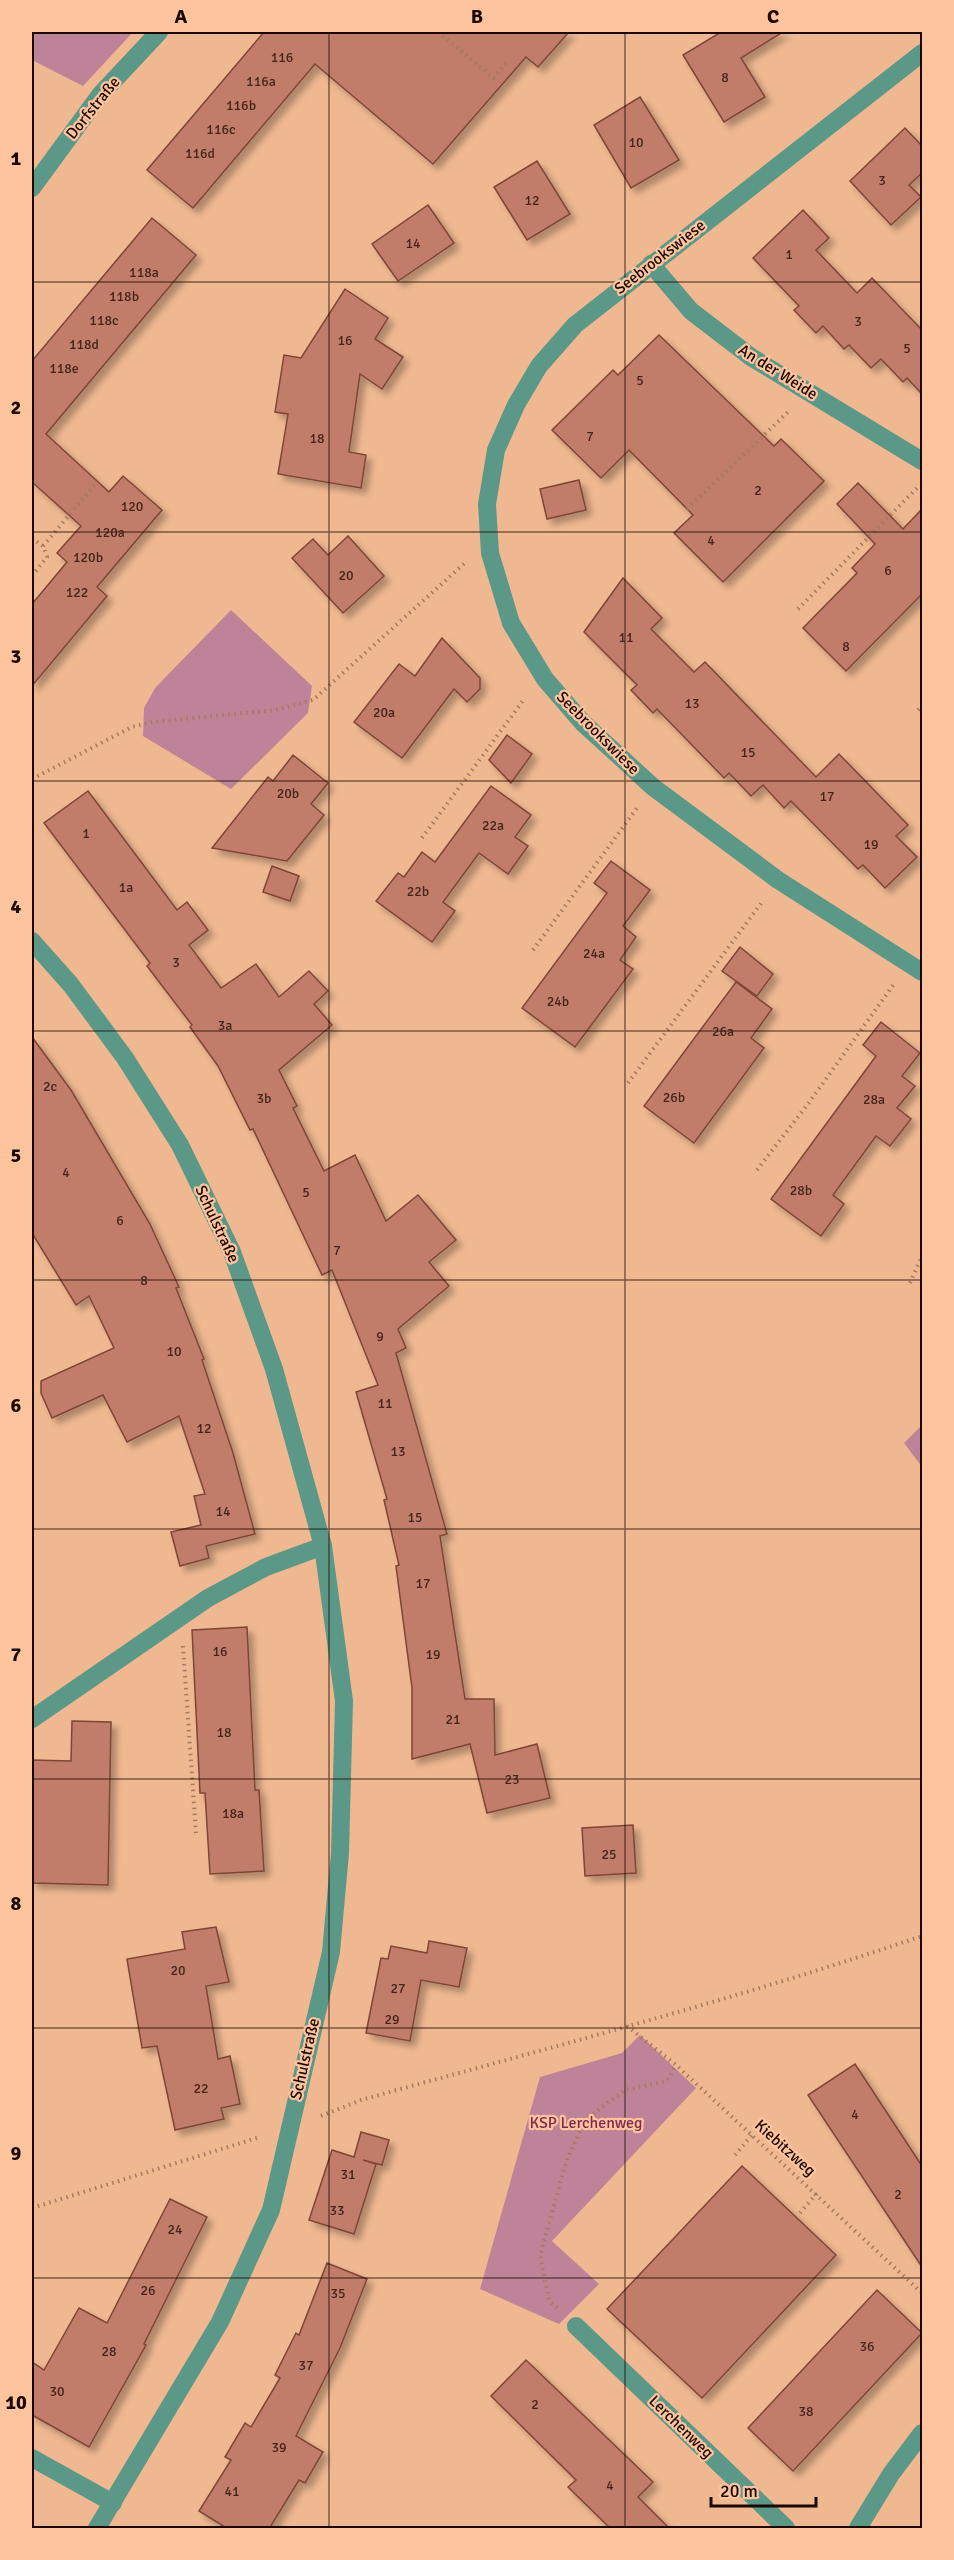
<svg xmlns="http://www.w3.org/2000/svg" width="954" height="2560" viewBox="0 0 954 2560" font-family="Signika,sans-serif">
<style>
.green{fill:#be8399}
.building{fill:#c17c6a;stroke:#7f4536;stroke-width:1.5;filter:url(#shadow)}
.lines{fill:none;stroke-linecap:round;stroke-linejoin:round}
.path{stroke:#a57a5e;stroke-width:4;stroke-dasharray:1.5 4.5;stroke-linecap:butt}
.minor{stroke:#5c9888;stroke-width:18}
.grid{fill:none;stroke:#1b0800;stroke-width:1.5;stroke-opacity:0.55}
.labels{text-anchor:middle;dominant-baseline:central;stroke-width:4.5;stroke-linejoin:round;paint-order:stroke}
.number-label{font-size:14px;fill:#44251a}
.street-label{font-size:16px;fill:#1b0800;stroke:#fdc49e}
.park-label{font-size:16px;fill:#7b294e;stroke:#fdc49e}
.neatline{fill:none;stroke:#1b0800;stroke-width:2}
.grid-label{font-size:20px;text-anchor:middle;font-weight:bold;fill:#1b0800}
</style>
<defs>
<filter id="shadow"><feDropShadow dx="5.5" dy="5.5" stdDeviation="3" flood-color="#0004"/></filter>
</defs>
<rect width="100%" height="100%" fill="#f0b891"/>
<g class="green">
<path d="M 32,32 L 133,32 L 83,86 L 32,60 Z"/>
<path d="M 231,610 L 312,686 L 308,713 L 231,789 L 143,736 L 144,708 L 155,688 Z"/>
<path d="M 922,1425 L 922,1467 L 904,1443 Z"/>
<path d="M 640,2035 L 696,2088 L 552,2241 L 599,2284 L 559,2324 L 480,2289 L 540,2077 L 622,2053 Z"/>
</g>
<g class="building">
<path d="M 264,32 L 569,32 L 538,67 L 526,57 L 433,164 L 315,64 L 193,208 L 147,170 Z"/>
<path d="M 721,32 L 783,32 L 741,58 L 765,97 L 724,122 L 683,55 Z"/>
<path d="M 640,97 L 679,160 L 631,188 L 594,125 Z"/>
<path d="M 905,128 L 922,146 L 922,173 L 909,185 L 921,197 L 891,225 L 850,181 Z"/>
<path d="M 537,161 L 570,214 L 527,240 L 494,187 Z"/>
<path d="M 428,205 L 454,243 L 398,281 L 372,244 Z"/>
<path d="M 803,210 L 829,238 L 816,250 L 857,293 L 872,278 L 922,330 L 922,394 L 907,378 L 903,382 L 881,359 L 871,368 L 849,345 L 844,349 L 823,326 L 816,333 L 794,310 L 799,306 L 753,258 Z"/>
<path d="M 152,218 L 196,255 L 46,434 L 109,492 L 123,476 L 162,510 L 97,587 L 107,596 L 32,686 L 32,604 L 67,562 L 57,553 L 81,526 L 32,482 L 32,361 Z"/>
<path d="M 345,289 L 388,318 L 375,339 L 403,357 L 382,389 L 360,374 L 349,452 L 366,455 L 361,488 L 278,474 L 288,414 L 275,412 L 284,355 L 301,358 Z"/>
<path d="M 659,335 L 774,446 L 781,439 L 824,481 L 723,582 L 674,533 L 693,515 L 629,450 L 601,478 L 552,430 L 613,370 L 618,375 Z"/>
<path d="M 579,480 L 586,510 L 547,519 L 540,489 Z"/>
<path d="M 858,483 L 903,529 L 922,509 L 922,594 L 846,671 L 803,628 L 857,573 L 852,568 L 875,544 L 837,504 Z"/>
<path d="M 348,536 L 384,576 L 343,613 L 292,558 L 313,539 L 328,555 Z"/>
<path d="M 623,578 L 662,618 L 651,629 L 694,672 L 705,662 L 816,777 L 839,754 L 908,825 L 896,836 L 917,857 L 885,888 L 863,865 L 858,869 L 791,801 L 784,808 L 763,785 L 751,796 L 729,773 L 724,778 L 657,709 L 653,713 L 631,690 L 637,685 L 584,632 Z"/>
<path d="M 442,638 L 480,678 L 480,689 L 467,702 L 454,689 L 402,758 L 354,722 L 399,664 L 415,676 Z"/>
<path d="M 507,735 L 532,754 L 511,783 L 489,760 Z"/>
<path d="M 293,755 L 328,783 L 311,804 L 324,815 L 287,861 L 212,848 L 268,777 L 273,781 Z"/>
<path d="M 491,786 L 531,815 L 515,837 L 528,846 L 508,874 L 479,853 L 443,902 L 455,911 L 432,942 L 376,901 L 398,873 L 404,877 L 422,852 L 435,862 Z"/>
<path d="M 88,791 L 177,910 L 187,902 L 208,930 L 189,945 L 221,988 L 256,964 L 279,997 L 309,971 L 328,991 L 314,1004 L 332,1025 L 279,1070 L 297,1106 L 293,1108 L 324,1171 L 355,1155 L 386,1221 L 418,1195 L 456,1240 L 429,1262 L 449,1286 L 398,1329 L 406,1348 L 396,1353 L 447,1534 L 440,1536 L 465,1699 L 494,1699 L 495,1755 L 537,1744 L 550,1798 L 487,1813 L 470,1744 L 412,1759 L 412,1688 L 396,1566 L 399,1565 L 384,1500 L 387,1499 L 356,1392 L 378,1385 L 332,1270 L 322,1275 L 253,1129 L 250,1130 L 218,1066 L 190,1027 L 192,1025 L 147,966 L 150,963 L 44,823 Z"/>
<path d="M 611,861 L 650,890 L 623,926 L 636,937 L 620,960 L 633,969 L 575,1047 L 522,1008 L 607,893 L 594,883 Z"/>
<path d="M 272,866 L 299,876 L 290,901 L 263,892 Z"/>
<path d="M 740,947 L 773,974 L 757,996 L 722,971 Z"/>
<path d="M 736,982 L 772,1009 L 751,1038 L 764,1048 L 694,1143 L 644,1106 Z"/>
<path d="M 881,1022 L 920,1053 L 902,1076 L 915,1086 L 897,1108 L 911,1119 L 890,1146 L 876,1136 L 833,1195 L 844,1204 L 821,1236 L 771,1199 L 876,1056 L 863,1045 Z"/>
<path d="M 32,1037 L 71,1090 L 150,1224 L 179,1287 L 176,1288 L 204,1359 L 202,1360 L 233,1453 L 255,1534 L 206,1546 L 209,1558 L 180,1566 L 171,1532 L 201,1525 L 194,1496 L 205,1494 L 179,1416 L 127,1442 L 103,1395 L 52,1418 L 41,1393 L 41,1381 L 114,1348 L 89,1296 L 76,1305 L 32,1233 Z"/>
<path d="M 247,1627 L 255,1790 L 259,1790 L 264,1871 L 210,1874 L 205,1793 L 200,1793 L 192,1630 Z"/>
<path d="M 72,1721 L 111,1722 L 108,1885 L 32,1883 L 32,1760 L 71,1761 Z"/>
<path d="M 633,1825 L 636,1873 L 585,1876 L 582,1828 Z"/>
<path d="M 216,1927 L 229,1982 L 206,1986 L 218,2059 L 230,2056 L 240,2104 L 221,2108 L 224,2119 L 175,2130 L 157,2046 L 142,2048 L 127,1959 L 185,1949 L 182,1932 Z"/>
<path d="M 429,1941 L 467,1948 L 459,1987 L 421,1980 L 410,2041 L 366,2033 L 381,1958 L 388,1959 L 391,1946 L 427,1953 Z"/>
<path d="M 855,2064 L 922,2166 L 922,2267 L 808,2095 Z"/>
<path d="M 361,2132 L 389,2140 L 382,2165 L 363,2160 L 376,2164 L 354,2234 L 309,2220 L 332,2150 L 354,2157 Z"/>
<path d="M 742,2166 L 836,2255 L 702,2398 L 607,2309 Z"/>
<path d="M 170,2199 L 207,2217 L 144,2344 L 146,2345 L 89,2447 L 32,2415 L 32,2362 L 44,2370 L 79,2308 L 107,2323 Z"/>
<path d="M 327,2263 L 367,2279 L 340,2348 L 296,2436 L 323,2452 L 305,2483 L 299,2480 L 269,2529 L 228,2529 L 199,2511 L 231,2460 L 225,2457 L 245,2423 L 251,2427 L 280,2378 L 275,2375 L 296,2333 L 299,2335 Z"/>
<path d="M 877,2290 L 922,2333 L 793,2471 L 748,2428 Z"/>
<path d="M 526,2360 L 653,2482 L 638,2497 L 670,2529 L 611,2529 L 568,2487 L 576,2480 L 491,2396 Z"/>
</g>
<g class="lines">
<g class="path">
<path d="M 438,32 L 494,78 L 508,60"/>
<path d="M 687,509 L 788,412"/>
<path d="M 32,538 L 43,546"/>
<path d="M 32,576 L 47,557 L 43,546 L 97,482"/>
<path d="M 798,609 L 918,487"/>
<path d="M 918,710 L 922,706"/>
<path d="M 32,779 L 132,727 L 153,722 L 275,710 L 313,700 L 466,562"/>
<path d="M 422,838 L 525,698"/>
<path d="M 533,950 L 637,808"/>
<path d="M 628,1083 L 762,902"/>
<path d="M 757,1170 L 808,1104 L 894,984"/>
<path d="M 910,1283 L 922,1256"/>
<path d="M 183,1646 L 196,1834"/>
<path d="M 627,2026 L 676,2065 L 922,2293"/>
<path d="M 321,2116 L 361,2100 C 548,2048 738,1999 922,1936"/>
<path d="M 735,2155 L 752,2135"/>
<path d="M 32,2208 L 260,2137"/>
<path d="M 800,2213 L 817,2193"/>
<path d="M 557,2308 L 549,2300 L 540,2256 L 566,2162 L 585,2120 L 625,2090 L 667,2081 L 676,2065"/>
</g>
<g class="minor">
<path d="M 922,53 L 575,325 L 539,366 L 516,405 L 496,450 L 487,504 L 490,553 L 511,623 L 545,679 L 583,723 L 653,787 L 778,880 L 922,972"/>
<path d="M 32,188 L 100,95 L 159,32"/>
<path d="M 651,264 L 691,311 L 751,357 L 922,461"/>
<path d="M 32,941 L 71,985 L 125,1058 L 180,1145 L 232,1252 L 274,1369 L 323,1546 L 344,1701 L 340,1853 L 331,1952 L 271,2210 L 220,2322 L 97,2528"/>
<path d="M 32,1719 L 208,1598 L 266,1567 L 323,1546"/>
<path d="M 576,2326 L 786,2528"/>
<path d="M 32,2458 L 113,2503"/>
<path d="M 858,2528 L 891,2474 L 922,2433"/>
</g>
</g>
<path class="grid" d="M 329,32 L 329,2528M 625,32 L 625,2528M 32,282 L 922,282M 32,532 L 922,532M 32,781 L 922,781M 32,1031 L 922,1031M 32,1280 L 922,1280M 32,1529 L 922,1529M 32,1779 L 922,1779M 32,2028 L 922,2028M 32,2278 L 922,2278"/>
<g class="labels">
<g class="number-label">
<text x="282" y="57">116</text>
<text x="725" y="77">8</text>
<text x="261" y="81">116a</text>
<text x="241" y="105">116b</text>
<text x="221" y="129">116c</text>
<text x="636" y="142">10</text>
<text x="200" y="153">116d</text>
<text x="882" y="180">3</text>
<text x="532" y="200">12</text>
<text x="413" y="243">14</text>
<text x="789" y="254">1</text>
<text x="144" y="272">118a</text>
<text x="124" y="296">118b</text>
<text x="104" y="320">118c</text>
<text x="858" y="321">3</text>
<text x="345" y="340">16</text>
<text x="84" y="344">118d</text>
<text x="907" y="348">5</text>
<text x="64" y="368">118e</text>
<text x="640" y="380">5</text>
<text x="590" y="436">7</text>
<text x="317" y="438">18</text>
<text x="758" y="490">2</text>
<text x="132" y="506">120</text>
<text x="110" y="532">120a</text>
<text x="711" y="540">4</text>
<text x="88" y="557">120b</text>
<text x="888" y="570">6</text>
<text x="346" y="575">20</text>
<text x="77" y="592">122</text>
<text x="626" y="637">11</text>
<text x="846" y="646">8</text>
<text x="692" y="703">13</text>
<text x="384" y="712">20a</text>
<text x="748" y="752">15</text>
<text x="288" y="793">20b</text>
<text x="827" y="796">17</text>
<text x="493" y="825">22a</text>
<text x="86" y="833">1</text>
<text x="871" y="844">19</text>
<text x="126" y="887">1a</text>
<text x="418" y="891">22b</text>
<text x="594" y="953">24a</text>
<text x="176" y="962">3</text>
<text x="558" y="1001">24b</text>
<text x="225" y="1025">3a</text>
<text x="723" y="1031">26a</text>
<text x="50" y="1086">2c</text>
<text x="674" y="1097">26b</text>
<text x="264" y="1098">3b</text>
<text x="874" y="1099">28a</text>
<text x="66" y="1172">4</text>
<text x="801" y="1190">28b</text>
<text x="306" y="1192">5</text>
<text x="120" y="1220">6</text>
<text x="337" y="1250">7</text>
<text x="144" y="1280">8</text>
<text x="380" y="1336">9</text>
<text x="174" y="1351">10</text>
<text x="385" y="1403">11</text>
<text x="204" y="1428">12</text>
<text x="398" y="1451">13</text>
<text x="223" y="1511">14</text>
<text x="415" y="1517">15</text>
<text x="423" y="1583">17</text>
<text x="220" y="1651">16</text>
<text x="433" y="1654">19</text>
<text x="453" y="1719">21</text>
<text x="224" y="1732">18</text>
<text x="512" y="1779">23</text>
<text x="233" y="1813">18a</text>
<text x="609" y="1854">25</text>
<text x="178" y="1970">20</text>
<text x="398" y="1988">27</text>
<text x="392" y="2019">29</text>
<text x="201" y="2088">22</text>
<text x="855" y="2114">4</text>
<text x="348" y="2174">31</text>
<text x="898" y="2194">2</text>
<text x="337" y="2210">33</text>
<text x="175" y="2229">24</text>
<text x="148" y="2290">26</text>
<text x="338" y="2293">35</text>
<text x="867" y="2346">36</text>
<text x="109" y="2351">28</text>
<text x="306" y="2365">37</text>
<text x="57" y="2391">30</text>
<text x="535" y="2404">2</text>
<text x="806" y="2411">38</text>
<text x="279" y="2447">39</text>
<text x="610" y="2485">4</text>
<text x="232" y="2491">41</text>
</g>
<g class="street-label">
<text transform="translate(93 108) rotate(-51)">Dorfstraße</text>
<text transform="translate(660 257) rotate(-38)">Seebrookswiese</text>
<text transform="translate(778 372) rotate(32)">An der Weide</text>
<text transform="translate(598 733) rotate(45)">Seebrookswiese</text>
<text transform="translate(217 1224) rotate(65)">Schulstraße</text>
<text transform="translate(305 2059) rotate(-77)">Schulstraße</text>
<text transform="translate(785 2148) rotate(42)">Kiebitzweg</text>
<text transform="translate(681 2427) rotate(44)">Lerchenweg</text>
</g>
<g class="park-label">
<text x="586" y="2123">KSP Lerchenweg</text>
</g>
</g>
<rect width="954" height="2560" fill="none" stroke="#fdc49e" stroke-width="66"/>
<path d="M711 2497v9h105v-9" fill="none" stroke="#1b0800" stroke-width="3"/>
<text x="720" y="2497" font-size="18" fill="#1b0800" stroke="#fdc49e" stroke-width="4.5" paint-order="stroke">20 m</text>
<rect x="33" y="33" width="888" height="2494" class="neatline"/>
<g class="grid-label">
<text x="181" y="23">A</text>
<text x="477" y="23">B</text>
<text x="773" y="23">C</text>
<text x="16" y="165">1</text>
<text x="16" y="414">2</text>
<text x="16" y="663">3</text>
<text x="16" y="913">4</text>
<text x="16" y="1162">5</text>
<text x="16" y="1412">6</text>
<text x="16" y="1661">7</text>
<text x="16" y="1910">8</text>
<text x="16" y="2160">9</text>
<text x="16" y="2409">10</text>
</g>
</svg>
